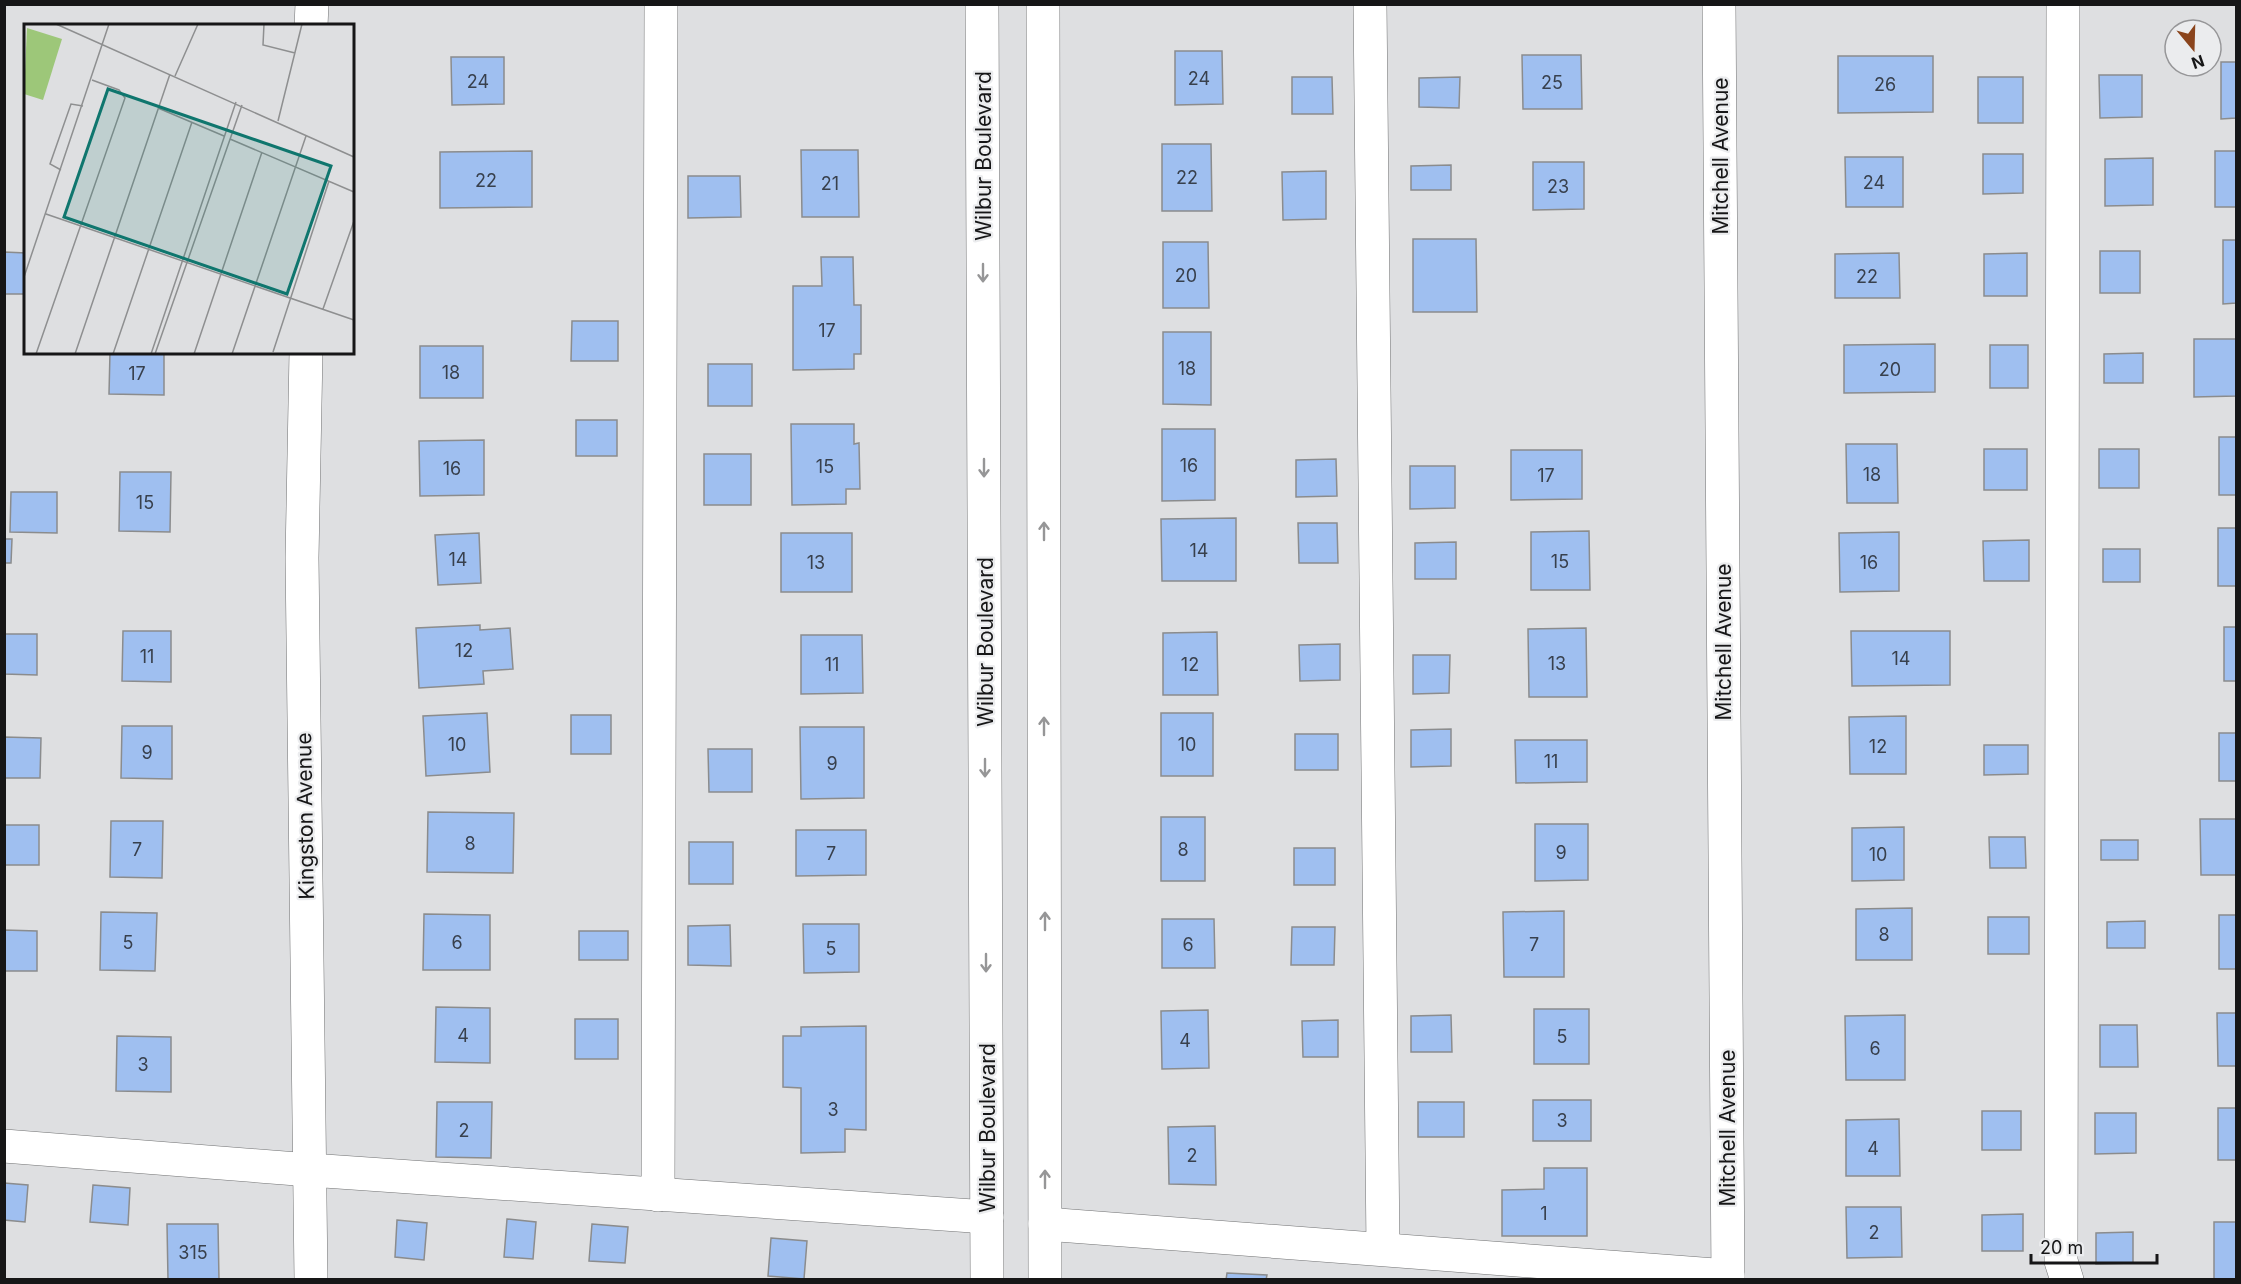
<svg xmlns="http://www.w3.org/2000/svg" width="2241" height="1284" viewBox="0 0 2241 1284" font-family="Inter,sans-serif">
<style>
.building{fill:#9fbff0;stroke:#8b8c8d;stroke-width:1.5}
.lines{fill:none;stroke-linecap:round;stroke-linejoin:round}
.minor-casing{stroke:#717273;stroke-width:34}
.minor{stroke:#fff;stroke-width:33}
.oneway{stroke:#969697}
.labels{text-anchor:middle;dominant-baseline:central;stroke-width:4.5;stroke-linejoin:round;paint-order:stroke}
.number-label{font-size:18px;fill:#38404d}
.street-label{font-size:21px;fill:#161617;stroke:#ebecee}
.inset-road{fill:none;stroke:#8e8f90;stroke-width:1.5}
.view{fill:#0f766e;fill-opacity:0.15;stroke:#0f766e;stroke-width:3}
.inset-edge{fill:none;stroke:#161617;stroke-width:3}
</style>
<rect width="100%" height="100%" fill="#dedfe1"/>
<g class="building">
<path d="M 1175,51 L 1222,51 L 1223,104 L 1175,105 Z"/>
<path d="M 1522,55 L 1581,55 L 1582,109 L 1523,109 Z"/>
<path d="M 1838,56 L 1933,56 L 1933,112 L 1838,113 Z"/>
<path d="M 451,57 L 504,57 L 504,104 L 452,105 Z"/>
<path d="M 2221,62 L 2236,62 L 2236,118 L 2221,119 Z"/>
<path d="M 2099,75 L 2142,75 L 2142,117 L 2100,118 Z"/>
<path d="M 1292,77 L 1332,77 L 1333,114 L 1292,114 Z"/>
<path d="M 1460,77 L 1459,108 L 1419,107 L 1419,78 Z"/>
<rect x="1978" y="77" width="45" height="46"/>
<path d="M 1162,144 L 1211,144 L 1212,211 L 1162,211 Z"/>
<path d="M 801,150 L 858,150 L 859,217 L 802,217 Z"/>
<path d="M 532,151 L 532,207 L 440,208 L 440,152 Z"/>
<rect x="2215" y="151" width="21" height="56"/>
<path d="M 1983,154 L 2023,154 L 2023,193 L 1983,194 Z"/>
<path d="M 1845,157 L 1903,157 L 1903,207 L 1846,207 Z"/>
<path d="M 2153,158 L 2153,205 L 2105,206 L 2105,159 Z"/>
<path d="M 1533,162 L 1584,162 L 1584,209 L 1533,210 Z"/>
<path d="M 1451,165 L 1451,190 L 1411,190 L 1411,166 Z"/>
<path d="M 1326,171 L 1326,219 L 1283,220 L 1282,172 Z"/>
<path d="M 688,176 L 740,176 L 741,217 L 688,218 Z"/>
<path d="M 1413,239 L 1476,239 L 1477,312 L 1413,312 Z"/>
<path d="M 2223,240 L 2236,240 L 2236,303 L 2223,304 Z"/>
<path d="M 1163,242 L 1208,242 L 1209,308 L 1163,308 Z"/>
<rect x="2100" y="251" width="40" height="42"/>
<path d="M 4,252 L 26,253 L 26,294 L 4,294 Z"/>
<path d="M 1899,253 L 1900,298 L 1835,298 L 1835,254 Z"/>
<path d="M 2027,253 L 2027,296 L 1984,296 L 1984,254 Z"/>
<path d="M 821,257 L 853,257 L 854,305 L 861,305 L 861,354 L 854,354 L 854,369 L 793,370 L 793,286 L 822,286 Z"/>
<path d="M 572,321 L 618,321 L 618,361 L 571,361 Z"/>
<path d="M 1163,332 L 1211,332 L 1211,405 L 1163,404 Z"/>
<path d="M 2194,339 L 2236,339 L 2236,396 L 2194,397 Z"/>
<path d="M 1935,344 L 1935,392 L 1844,393 L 1844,345 Z"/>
<rect x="1990" y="345" width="38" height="43"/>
<rect x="420" y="346" width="63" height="52"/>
<path d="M 110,352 L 164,352 L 164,395 L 109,394 Z"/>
<path d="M 2143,353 L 2143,383 L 2104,383 L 2104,354 Z"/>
<rect x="708" y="364" width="44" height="42"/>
<rect x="576" y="420" width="41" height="36"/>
<path d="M 791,424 L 854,424 L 854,444 L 859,443 L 860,489 L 846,489 L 846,504 L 792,505 Z"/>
<path d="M 1162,429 L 1215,429 L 1215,500 L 1162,501 Z"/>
<rect x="2219" y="437" width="17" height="58"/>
<path d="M 484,440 L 484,495 L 420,496 L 419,441 Z"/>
<path d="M 1846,444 L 1897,444 L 1898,503 L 1847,503 Z"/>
<rect x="1984" y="449" width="43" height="41"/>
<rect x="2099" y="449" width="40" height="39"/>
<path d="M 1511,450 L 1582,450 L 1582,499 L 1511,500 Z"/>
<rect x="704" y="454" width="47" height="51"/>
<path d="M 1336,459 L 1337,496 L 1296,497 L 1296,460 Z"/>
<path d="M 1410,466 L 1455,466 L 1455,508 L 1410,509 Z"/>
<path d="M 120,472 L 171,472 L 170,532 L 119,531 Z"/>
<path d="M 11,492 L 57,492 L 57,533 L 10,532 Z"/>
<path d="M 1236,518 L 1236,581 L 1162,581 L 1161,519 Z"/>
<path d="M 1298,523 L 1337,523 L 1338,563 L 1299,563 Z"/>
<rect x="2218" y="528" width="18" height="58"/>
<path d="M 1589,531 L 1590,590 L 1531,590 L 1531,532 Z"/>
<path d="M 1899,532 L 1899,591 L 1840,592 L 1839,533 Z"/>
<path d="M 479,533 L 481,583 L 438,585 L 435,535 Z"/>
<rect x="781" y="533" width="71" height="59"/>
<path d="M 4,539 L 12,539 L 11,563 L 4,563 Z"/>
<path d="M 2029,540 L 2029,581 L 1984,581 L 1983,541 Z"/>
<path d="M 1456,542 L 1456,579 L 1415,579 L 1415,543 Z"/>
<rect x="2103" y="549" width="37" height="33"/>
<path d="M 480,625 L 480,630 L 510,628 L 513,669 L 483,671 L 484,684 L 419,688 L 416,628 Z"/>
<rect x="2224" y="627" width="12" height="54"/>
<path d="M 1586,628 L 1587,697 L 1529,697 L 1528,629 Z"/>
<path d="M 123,631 L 171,631 L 171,682 L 122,681 Z"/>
<path d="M 1851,631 L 1950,631 L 1950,685 L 1852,686 Z"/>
<path d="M 1217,632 L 1218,695 L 1163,695 L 1163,633 Z"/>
<path d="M 4,634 L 37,634 L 37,675 L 4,674 Z"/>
<path d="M 801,635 L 862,635 L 863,693 L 801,694 Z"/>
<path d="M 1340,644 L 1340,680 L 1300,681 L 1299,645 Z"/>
<path d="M 1413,655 L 1450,655 L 1449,693 L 1413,694 Z"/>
<path d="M 487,713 L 490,772 L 426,776 L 423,716 Z"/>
<rect x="1161" y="713" width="52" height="63"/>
<rect x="571" y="715" width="40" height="39"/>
<path d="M 1906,716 L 1906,774 L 1850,774 L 1849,717 Z"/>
<path d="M 122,726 L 172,726 L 172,779 L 121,778 Z"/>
<path d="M 800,727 L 864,727 L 864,798 L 801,799 Z"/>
<path d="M 1451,729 L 1451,766 L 1411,767 L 1411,730 Z"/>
<rect x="2219" y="733" width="17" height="48"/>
<rect x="1295" y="734" width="43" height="36"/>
<path d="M 4,737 L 41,738 L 40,778 L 4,778 Z"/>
<path d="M 1515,740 L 1587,740 L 1587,782 L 1516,783 Z"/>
<path d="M 1984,745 L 2028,745 L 2028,774 L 1984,775 Z"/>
<path d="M 708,749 L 752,749 L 752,792 L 709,792 Z"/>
<path d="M 428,812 L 514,813 L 513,873 L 427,872 Z"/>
<rect x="1161" y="817" width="44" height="64"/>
<path d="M 2200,819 L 2236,819 L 2236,875 L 2201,875 Z"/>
<path d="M 111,821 L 163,821 L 162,878 L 110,877 Z"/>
<path d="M 1535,824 L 1588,824 L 1588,880 L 1535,881 Z"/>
<rect x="4" y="825" width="35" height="40"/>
<path d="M 1904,827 L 1904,880 L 1852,881 L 1852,828 Z"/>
<path d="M 796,830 L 866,830 L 866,875 L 796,876 Z"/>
<path d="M 1989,837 L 2025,837 L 2026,868 L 1990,868 Z"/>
<rect x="2101" y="840" width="37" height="20"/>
<rect x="689" y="842" width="44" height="42"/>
<rect x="1294" y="848" width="41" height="37"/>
<path d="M 1912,908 L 1912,960 L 1856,960 L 1856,909 Z"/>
<path d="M 1564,911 L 1564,977 L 1504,977 L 1503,912 Z"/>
<path d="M 101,912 L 157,913 L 155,971 L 100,970 Z"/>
<path d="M 424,914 L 490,915 L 490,970 L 423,970 Z"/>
<rect x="2219" y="915" width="17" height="54"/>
<rect x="1988" y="917" width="41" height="37"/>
<path d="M 1162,919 L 1214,919 L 1215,968 L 1162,968 Z"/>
<path d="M 2145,921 L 2145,948 L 2107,948 L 2107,922 Z"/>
<path d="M 803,924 L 859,924 L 859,972 L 804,973 Z"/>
<path d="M 730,925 L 731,966 L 688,965 L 688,926 Z"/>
<path d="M 1292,927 L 1335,927 L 1334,965 L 1291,965 Z"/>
<path d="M 4,930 L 37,931 L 37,971 L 4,971 Z"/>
<rect x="579" y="931" width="49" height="29"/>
<path d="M 436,1007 L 490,1008 L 490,1063 L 435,1062 Z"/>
<rect x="1534" y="1009" width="55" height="55"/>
<path d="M 1208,1010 L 1209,1068 L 1162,1069 L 1161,1011 Z"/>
<path d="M 2217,1013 L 2236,1013 L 2236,1066 L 2218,1066 Z"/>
<path d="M 1451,1015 L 1452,1052 L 1411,1052 L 1411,1016 Z"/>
<path d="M 1905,1015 L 1905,1080 L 1846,1080 L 1845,1016 Z"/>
<rect x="575" y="1019" width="43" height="40"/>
<path d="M 1338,1020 L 1338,1057 L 1303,1057 L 1302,1021 Z"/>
<path d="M 2100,1025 L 2137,1025 L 2138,1067 L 2100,1067 Z"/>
<path d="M 866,1026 L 866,1130 L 845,1129 L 845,1152 L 801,1153 L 801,1088 L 783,1087 L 783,1036 L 801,1036 L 801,1027 Z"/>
<path d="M 117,1036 L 171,1037 L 171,1092 L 116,1091 Z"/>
<rect x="1533" y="1100" width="58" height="41"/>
<path d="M 437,1102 L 492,1102 L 491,1158 L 436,1157 Z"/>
<rect x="1418" y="1102" width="46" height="35"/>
<rect x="2218" y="1108" width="18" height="52"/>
<rect x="1982" y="1111" width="39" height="39"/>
<path d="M 2095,1113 L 2136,1113 L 2136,1153 L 2095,1154 Z"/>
<path d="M 1899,1119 L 1900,1176 L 1846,1176 L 1846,1120 Z"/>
<path d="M 1215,1126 L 1216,1185 L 1169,1184 L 1168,1127 Z"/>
<path d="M 1544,1168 L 1587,1168 L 1587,1236 L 1502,1236 L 1502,1190 L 1544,1189 Z"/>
<path d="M 4,1183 L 28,1185 L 25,1222 L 4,1220 Z"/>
<path d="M 93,1185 L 130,1188 L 128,1225 L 90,1222 Z"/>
<path d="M 1846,1207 L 1901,1207 L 1902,1257 L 1847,1258 Z"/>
<path d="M 2023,1214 L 2023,1251 L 1982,1251 L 1982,1215 Z"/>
<path d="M 507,1219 L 536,1222 L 533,1259 L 504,1257 Z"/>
<path d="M 397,1220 L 427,1223 L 424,1260 L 395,1257 Z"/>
<rect x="2214" y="1222" width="22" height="58"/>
<path d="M 167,1224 L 218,1224 L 219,1280 L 168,1280 Z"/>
<path d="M 592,1224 L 628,1227 L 625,1263 L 589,1261 Z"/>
<path d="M 2133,1232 L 2133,1263 L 2096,1264 L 2096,1233 Z"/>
<path d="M 771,1238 L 807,1241 L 804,1279 L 768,1276 Z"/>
<path d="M 1227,1273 L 1267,1275 L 1266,1280 L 1226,1280 Z"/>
</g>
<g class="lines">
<defs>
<g id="minor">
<path d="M 982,4 L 987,1280"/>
<path d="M 1043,4 L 1045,1280"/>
<path d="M 1370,4 L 1383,1249"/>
<path d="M 1719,4 L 1728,1280"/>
<path d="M 2063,4 L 2061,1261 L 2067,1280"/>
<path d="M 311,26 L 312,4"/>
<path d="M 306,352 L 302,558 L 311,1280"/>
<path d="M 4,1146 L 310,1170 L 987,1217"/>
<path d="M 658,1195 L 661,4"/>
<path d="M 1045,1224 L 1728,1276"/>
</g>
</defs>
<use href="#minor" class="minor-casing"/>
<use href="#minor" class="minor"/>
</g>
<defs><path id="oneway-shaft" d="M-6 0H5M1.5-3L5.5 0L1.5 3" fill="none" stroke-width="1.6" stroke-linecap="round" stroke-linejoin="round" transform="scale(1.5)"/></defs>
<g class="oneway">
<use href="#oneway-shaft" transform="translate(983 273) rotate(90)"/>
<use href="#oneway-shaft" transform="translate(984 468) rotate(90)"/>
<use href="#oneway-shaft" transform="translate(1044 531) rotate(-90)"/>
<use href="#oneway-shaft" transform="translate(1044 726) rotate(-90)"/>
<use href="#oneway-shaft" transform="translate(985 768) rotate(90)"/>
<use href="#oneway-shaft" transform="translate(1045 921) rotate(-90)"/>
<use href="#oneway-shaft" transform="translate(986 963) rotate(90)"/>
<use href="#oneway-shaft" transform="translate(1045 1179) rotate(-90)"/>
</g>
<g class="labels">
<g class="number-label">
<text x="1199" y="78">24</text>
<text x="478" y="81">24</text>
<text x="1552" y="82">25</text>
<text x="1885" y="84">26</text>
<text x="1187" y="177">22</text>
<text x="486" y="180">22</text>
<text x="1874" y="182">24</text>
<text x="830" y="183">21</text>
<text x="1558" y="186">23</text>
<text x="1186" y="275">20</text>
<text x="1867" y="276">22</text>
<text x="827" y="330">17</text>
<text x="1187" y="368">18</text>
<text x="1890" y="369">20</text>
<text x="451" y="372">18</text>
<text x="137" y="373">17</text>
<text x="1189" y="465">16</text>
<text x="825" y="466">15</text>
<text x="452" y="468">16</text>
<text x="1872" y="474">18</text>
<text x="1546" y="475">17</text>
<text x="145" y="502">15</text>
<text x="1199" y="550">14</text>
<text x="458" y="559">14</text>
<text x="1560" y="561">15</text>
<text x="816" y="562">13</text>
<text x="1869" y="562">16</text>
<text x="464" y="650">12</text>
<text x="147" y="656">11</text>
<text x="1901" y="658">14</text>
<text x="1557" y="663">13</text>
<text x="832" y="664">11</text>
<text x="1190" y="664">12</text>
<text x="457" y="744">10</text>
<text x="1187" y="744">10</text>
<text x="1878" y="746">12</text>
<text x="147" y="752">9</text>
<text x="1551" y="761">11</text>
<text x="832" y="763">9</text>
<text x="470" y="843">8</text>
<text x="137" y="849">7</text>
<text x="1183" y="849">8</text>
<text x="1561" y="852">9</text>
<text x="831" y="853">7</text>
<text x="1878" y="854">10</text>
<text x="1884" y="934">8</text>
<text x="128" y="942">5</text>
<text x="457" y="942">6</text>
<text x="1188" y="944">6</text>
<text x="1534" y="944">7</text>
<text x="831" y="948">5</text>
<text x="463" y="1035">4</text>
<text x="1562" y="1036">5</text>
<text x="1185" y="1040">4</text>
<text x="1875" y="1048">6</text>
<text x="143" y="1064">3</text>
<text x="833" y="1109">3</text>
<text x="1562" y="1120">3</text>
<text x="464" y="1130">2</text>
<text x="1873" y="1148">4</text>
<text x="1192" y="1155">2</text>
<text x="1544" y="1213">1</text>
<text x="1874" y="1232">2</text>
<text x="193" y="1252">315</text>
</g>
<g class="street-label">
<text transform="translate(983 156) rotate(-90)">Wilbur Boulevard</text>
<text transform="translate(1720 156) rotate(-90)">Mitchell Avenue</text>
<text transform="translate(985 642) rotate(-90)">Wilbur Boulevard</text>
<text transform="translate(1723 642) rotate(-90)">Mitchell Avenue</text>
<text transform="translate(305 816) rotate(-91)">Kingston Avenue</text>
<text transform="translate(987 1128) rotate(-90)">Wilbur Boulevard</text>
<text transform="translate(1727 1128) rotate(-90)">Mitchell Avenue</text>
</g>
</g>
<g transform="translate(24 24)">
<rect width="330" height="330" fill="#dedfe1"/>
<path d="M 3,4 L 38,15 L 19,76 L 0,70 Z" fill="#9dc779"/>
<path class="inset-road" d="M 32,0 L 330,133M 240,0 L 239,21 L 271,29M 151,52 L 174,0M 134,84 L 200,112M 254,97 L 278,0M 206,115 L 330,168M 37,146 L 26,140 L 47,80 L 59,82M 22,190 L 330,296M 0,253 L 85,0M 299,285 L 330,197M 249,328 L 305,157M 12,330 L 101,74 L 95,66 L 68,56M 51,330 L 146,50M 89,330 L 168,98M 127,330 L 212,78M 131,330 L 218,81M 170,330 L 238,128M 208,330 L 282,112"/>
<path class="view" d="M 84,65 L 307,142 L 263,270 L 40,193 Z"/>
<rect width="330" height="330" class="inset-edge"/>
</g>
<rect width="2241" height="1284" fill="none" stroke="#161617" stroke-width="12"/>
<g transform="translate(2193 48) rotate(161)"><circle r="28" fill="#ebecee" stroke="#969698" stroke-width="1.5"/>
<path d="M0-4.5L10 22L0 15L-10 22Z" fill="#8a441c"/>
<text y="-9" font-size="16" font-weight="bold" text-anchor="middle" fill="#161617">N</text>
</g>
<path d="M2031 1254v9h126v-9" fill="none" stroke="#161617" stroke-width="3"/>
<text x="2040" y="1254" font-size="18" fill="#161617" stroke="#ebecee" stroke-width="4.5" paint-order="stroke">20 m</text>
</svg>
